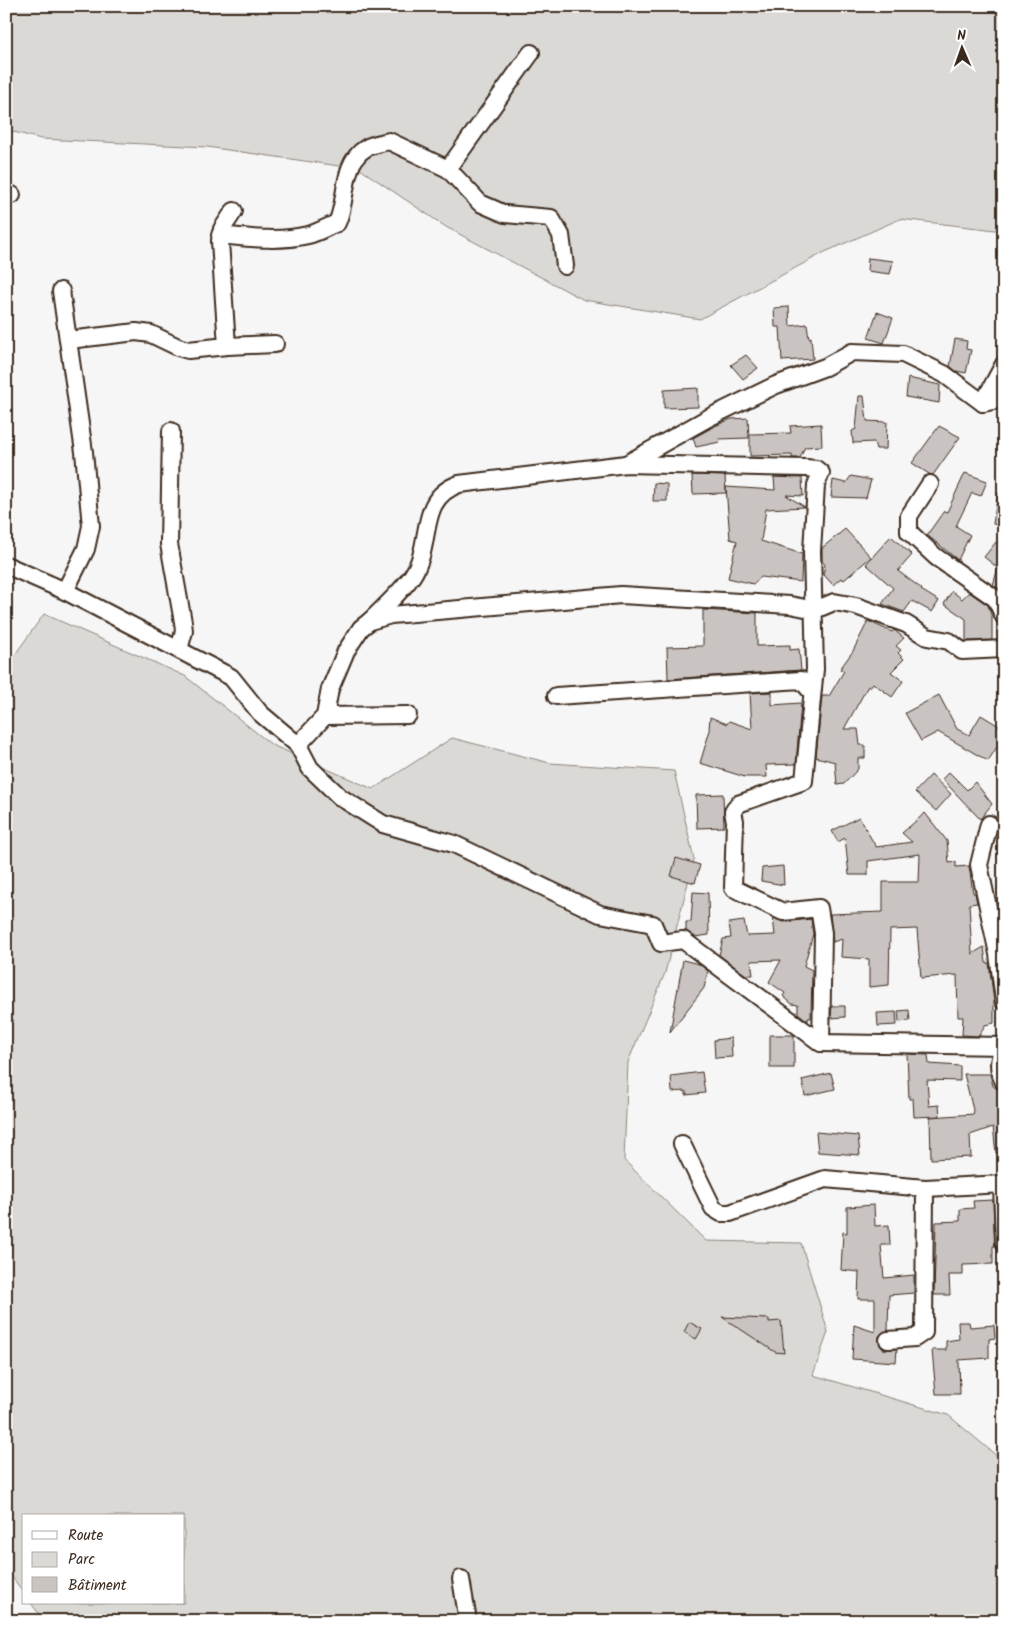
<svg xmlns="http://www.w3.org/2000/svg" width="1010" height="1627" viewBox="0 0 1010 1627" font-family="Kalam,sans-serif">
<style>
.green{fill:#dbd9d6;stroke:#8b827a}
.building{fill:#c9c3c1;stroke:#3b2a1e}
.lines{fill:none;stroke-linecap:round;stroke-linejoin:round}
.minor-casing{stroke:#3b2a1e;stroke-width:20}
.minor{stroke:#fff;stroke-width:16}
</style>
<rect width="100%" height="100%" fill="#f7f6f6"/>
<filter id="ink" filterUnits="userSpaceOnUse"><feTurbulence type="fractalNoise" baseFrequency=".02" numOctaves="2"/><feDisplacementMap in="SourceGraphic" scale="10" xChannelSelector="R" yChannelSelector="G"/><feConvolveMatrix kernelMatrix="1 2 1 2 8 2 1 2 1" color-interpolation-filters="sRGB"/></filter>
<g filter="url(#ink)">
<g class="green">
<path d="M 6,6 L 1004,6 L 1004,231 L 900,219 L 825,252 L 700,319 L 584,300 L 446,227 L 360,169 L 207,147 L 41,139 L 6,130 Z"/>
<path d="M 44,614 L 185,676 L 272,745 L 373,789 L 452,738 L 550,763 L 674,771 L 694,859 L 665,973 L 628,1062 L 624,1160 L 706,1241 L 801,1243 L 828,1332 L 813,1375 L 948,1415 L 1004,1462 L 1004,1621 L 44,1621 L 31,1603 L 184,1603 L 184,1516 L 24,1516 L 24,1593 L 6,1569 L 6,667 Z"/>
</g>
<g class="building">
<path d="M 868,258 L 893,261 L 890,274 L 867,271 Z"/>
<path d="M 789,307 L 790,326 L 807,324 L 809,338 L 811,337 L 813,359 L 782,361 L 780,327 L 775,327 L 774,308 Z"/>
<path d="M 877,312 L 893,318 L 884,343 L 868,338 Z"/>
<path d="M 955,339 L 967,341 L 966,349 L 971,350 L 966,373 L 956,371 L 950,366 Z"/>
<path d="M 746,355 L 758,368 L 743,379 L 731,365 Z"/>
<path d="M 908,378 L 940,385 L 939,403 L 906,397 Z"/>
<path d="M 698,388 L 698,407 L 664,408 L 664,390 Z"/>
<path d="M 859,396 L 864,396 L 867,421 L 887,422 L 886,449 L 876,449 L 874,442 L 853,443 L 852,431 L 856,429 Z"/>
<path d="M 748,418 L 749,438 L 719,439 L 720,442 L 696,447 L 693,438 L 715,426 L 731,419 Z"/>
<path d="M 821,424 L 822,446 L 805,447 L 800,458 L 792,458 L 792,455 L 750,456 L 750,434 L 791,433 L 790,426 Z"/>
<path d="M 939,426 L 960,437 L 933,475 L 929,474 L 912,463 Z"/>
<path d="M 965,473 L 987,481 L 981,496 L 972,493 L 956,526 L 970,535 L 958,560 L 927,535 L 944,511 L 947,512 Z"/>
<path d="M 692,475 L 725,476 L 726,493 L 693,494 Z"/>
<path d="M 851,476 L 871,480 L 866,498 L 831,497 L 833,480 L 846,483 Z"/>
<path d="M 774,477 L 802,478 L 803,496 L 786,495 L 805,507 L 766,509 L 761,541 L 802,554 L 801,582 L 761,577 L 753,584 L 728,578 L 737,541 L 730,539 L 726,487 L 775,490 Z"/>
<path d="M 654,483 L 667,484 L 667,501 L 653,501 Z"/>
<path d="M 998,493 L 1004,494 L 1004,527 L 993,524 Z"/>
<path d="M 845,529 L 871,557 L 844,580 L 841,578 L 833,585 L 823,574 L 825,565 L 822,561 L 822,548 Z"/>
<path d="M 891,536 L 912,555 L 898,571 L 922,589 L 921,590 L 939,601 L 932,612 L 912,601 L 904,612 L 882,604 L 893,588 L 866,564 Z"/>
<path d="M 996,542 L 1004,547 L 1004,592 L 993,585 L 998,568 L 984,557 Z"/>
<path d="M 952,591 L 962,599 L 969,592 L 988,605 L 992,617 L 992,640 L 966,641 L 966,619 L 944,604 Z"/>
<path d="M 703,610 L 757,613 L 757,646 L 790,645 L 790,650 L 799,649 L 801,670 L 668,679 L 667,647 L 703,646 Z"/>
<path d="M 868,621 L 892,632 L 894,630 L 904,638 L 896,646 L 901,650 L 898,653 L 904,659 L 891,672 L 903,681 L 892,697 L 873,683 L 870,687 L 868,686 L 844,729 L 858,729 L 860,745 L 865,745 L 865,758 L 858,758 L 858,769 L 844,784 L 837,785 L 835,762 L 816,757 L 822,696 L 829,696 L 844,671 L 840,669 L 853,651 Z"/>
<path d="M 772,692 L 772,705 L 801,703 L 796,764 L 766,765 L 767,777 L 745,777 L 700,763 L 710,730 L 709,729 L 710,717 L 727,724 L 729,721 L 752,729 L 750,693 Z"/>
<path d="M 939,695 L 957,729 L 969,735 L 981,715 L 1004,729 L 1004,736 L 988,761 L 938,732 L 921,741 L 905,713 Z"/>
<path d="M 949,772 L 967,790 L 975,782 L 992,804 L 980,819 L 942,779 Z"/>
<path d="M 931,775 L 951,794 L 936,811 L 915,792 Z"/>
<path d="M 723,794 L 724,827 L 697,828 L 696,795 Z"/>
<path d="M 925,813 L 947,841 L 949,863 L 956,862 L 956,867 L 969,866 L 973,893 L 975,893 L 977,903 L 969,904 L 972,954 L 984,947 L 986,963 L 989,963 L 994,1002 L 994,1023 L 985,1025 L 979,1036 L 962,1035 L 963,1017 L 958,1017 L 957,975 L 921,978 L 917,929 L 890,930 L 889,985 L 869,987 L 869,959 L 841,957 L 842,939 L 833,942 L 830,914 L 883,912 L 883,882 L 919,882 L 920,854 L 868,861 L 868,875 L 849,875 L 845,838 L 838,842 L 832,831 L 859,817 L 876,847 L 912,842 L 902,833 Z"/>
<path d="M 676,858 L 700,865 L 695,883 L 671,876 Z"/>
<path d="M 783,866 L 784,885 L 761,881 L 762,868 Z"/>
<path d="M 693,892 L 708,893 L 709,935 L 695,937 L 686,931 L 686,922 L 691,922 Z"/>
<path d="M 773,918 L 784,922 L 811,919 L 813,934 L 804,966 L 812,970 L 811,1018 L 808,1018 L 808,1021 L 798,1013 L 798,1005 L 792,1004 L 783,996 L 785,993 L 769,982 L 781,960 L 751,961 L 753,975 L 746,975 L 719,955 L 723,939 L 731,938 L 729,923 L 744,921 L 747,936 L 775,935 Z"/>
<path d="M 683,960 L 699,964 L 708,971 L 704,988 L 670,1032 Z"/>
<path d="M 832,1006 L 845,1006 L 845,1017 L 831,1018 Z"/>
<path d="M 909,1010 L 910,1021 L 899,1022 L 898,1011 Z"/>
<path d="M 896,1012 L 897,1025 L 878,1026 L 877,1013 Z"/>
<rect x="770" y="1035" width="24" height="33"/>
<path d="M 731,1038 L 732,1057 L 715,1058 L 714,1040 Z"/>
<path d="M 907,1054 L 928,1055 L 929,1064 L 960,1066 L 960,1081 L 927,1080 L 929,1106 L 939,1105 L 940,1116 L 914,1117 L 913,1099 L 909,1099 Z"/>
<path d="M 702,1072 L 705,1093 L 686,1095 L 686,1091 L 672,1092 L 671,1076 Z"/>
<path d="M 831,1073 L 835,1089 L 805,1096 L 802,1080 Z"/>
<path d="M 964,1074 L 990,1074 L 993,1086 L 1000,1091 L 1004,1114 L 1004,1153 L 996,1153 L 993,1127 L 970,1135 L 971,1157 L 931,1159 L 930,1117 L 974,1114 Z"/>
<path d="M 816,1132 L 858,1136 L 860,1155 L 818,1152 Z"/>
<path d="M 993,1200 L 995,1246 L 993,1246 L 993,1264 L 963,1265 L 963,1275 L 949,1275 L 950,1295 L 934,1295 L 936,1222 L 960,1221 L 960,1209 L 974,1208 L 973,1201 Z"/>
<path d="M 874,1205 L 875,1226 L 889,1225 L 890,1245 L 881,1245 L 884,1278 L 914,1275 L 914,1293 L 889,1295 L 888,1330 L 879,1336 L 880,1345 L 883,1349 L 897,1349 L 896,1362 L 852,1359 L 854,1325 L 875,1332 L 875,1299 L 858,1299 L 859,1272 L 841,1270 L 843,1232 L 847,1233 L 847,1207 Z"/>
<path d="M 722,1317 L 769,1319 L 769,1322 L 781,1321 L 784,1353 L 775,1352 Z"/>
<path d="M 689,1322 L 702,1329 L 696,1339 L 684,1332 Z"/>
<path d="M 958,1322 L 969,1322 L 970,1327 L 994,1325 L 995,1338 L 989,1339 L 989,1358 L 959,1360 L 960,1394 L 936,1394 L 932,1350 L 946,1350 L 946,1341 L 959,1339 Z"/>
</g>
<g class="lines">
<defs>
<g id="minor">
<path d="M 448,169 L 531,53"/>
<path d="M 6,195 L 12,195"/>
<path d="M 220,235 C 249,238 279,242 308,235 C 317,233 327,227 337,223 C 348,200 341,163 366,148 C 373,144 382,143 389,141 L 448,169 L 480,203 L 505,214 L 551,218 L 561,235 L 565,266"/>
<path d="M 61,291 L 84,452 L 91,526 L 86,549 L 65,591"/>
<path d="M 69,340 L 136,332 L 151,334 L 178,347 L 188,350 L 227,346 L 220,241 L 222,229 L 234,211"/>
<path d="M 227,346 L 275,344"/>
<path d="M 983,403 L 1004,364"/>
<path d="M 983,403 L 1004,399"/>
<path d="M 171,431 L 169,544 L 183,622 L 184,631 L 179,650"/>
<path d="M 626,464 L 710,417 L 776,385 L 825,367 L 852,352 L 903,354 L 944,374 L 983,403"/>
<path d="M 930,484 L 909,516 L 909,532 L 936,557 L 996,599 L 1004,617"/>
<path d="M 6,565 L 65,591 L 231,677 L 260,713 L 298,745 L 310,768 L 340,797 L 383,824 L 454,844 L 600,914 L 653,924 L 661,943 L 683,940 L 821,1043 L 1004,1046"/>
<path d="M 370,621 C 384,607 401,592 412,576 C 434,544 416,499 459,484 L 626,464 L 806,468 L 816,469 L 821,473 L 816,485 L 812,551 L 815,669 L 813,688 L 809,689 L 801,680 L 556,696"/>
<path d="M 813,688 L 804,781 L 738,804 L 733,812 L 735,821 L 733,888 L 783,912 L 819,908 L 823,933 L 821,1043"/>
<path d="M 325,716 L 408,715"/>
<path d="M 298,745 L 325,716 L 330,689 L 346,651 L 361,628 L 370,621 L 391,615 L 621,595 L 790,605 L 815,610 L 834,602 L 856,606 L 906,624 L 927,637 L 949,641 L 962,651 L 1004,649"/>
<path d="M 989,824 L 979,865 L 998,954 L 1004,1001"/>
<path d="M 1004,1044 C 999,1059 996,1067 1004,1082"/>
<path d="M 682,1144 L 713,1208 L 721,1213 L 730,1213 L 825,1179 L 925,1188 L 1004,1184"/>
<path d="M 1002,1184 L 1004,1242"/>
<path d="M 888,1340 L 915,1338 L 924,1332 L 925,1188"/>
<path d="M 461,1579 L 468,1621"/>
</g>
</defs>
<use href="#minor" class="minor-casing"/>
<use href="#minor" class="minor"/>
</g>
</g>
<rect width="1010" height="1627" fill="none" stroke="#fff" stroke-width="25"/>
<rect x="12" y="12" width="985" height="1602" fill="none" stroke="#3b2a1e" stroke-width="2" filter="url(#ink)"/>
<rect x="22" y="1514" width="162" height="90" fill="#ffffff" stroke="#b1aaa5"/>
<rect x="32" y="1531" width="25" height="8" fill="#ffffff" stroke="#b1aaa5"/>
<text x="68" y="1540" font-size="15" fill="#3b2a1e">Route</text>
<rect x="32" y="1552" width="25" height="15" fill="#dbd9d6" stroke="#b1aaa5"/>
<text x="68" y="1564" font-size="15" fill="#3b2a1e">Parc</text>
<rect x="32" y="1577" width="25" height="15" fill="#c9c3c1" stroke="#b1aaa5"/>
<text x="68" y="1590" font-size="15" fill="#3b2a1e">Bâtiment</text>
<g transform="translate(962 48) rotate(358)" stroke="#ffffff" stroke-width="4" paint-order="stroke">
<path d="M0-4L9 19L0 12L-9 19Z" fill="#3b2a1e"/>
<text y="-8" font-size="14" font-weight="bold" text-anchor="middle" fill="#3b2a1e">N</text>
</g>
</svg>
